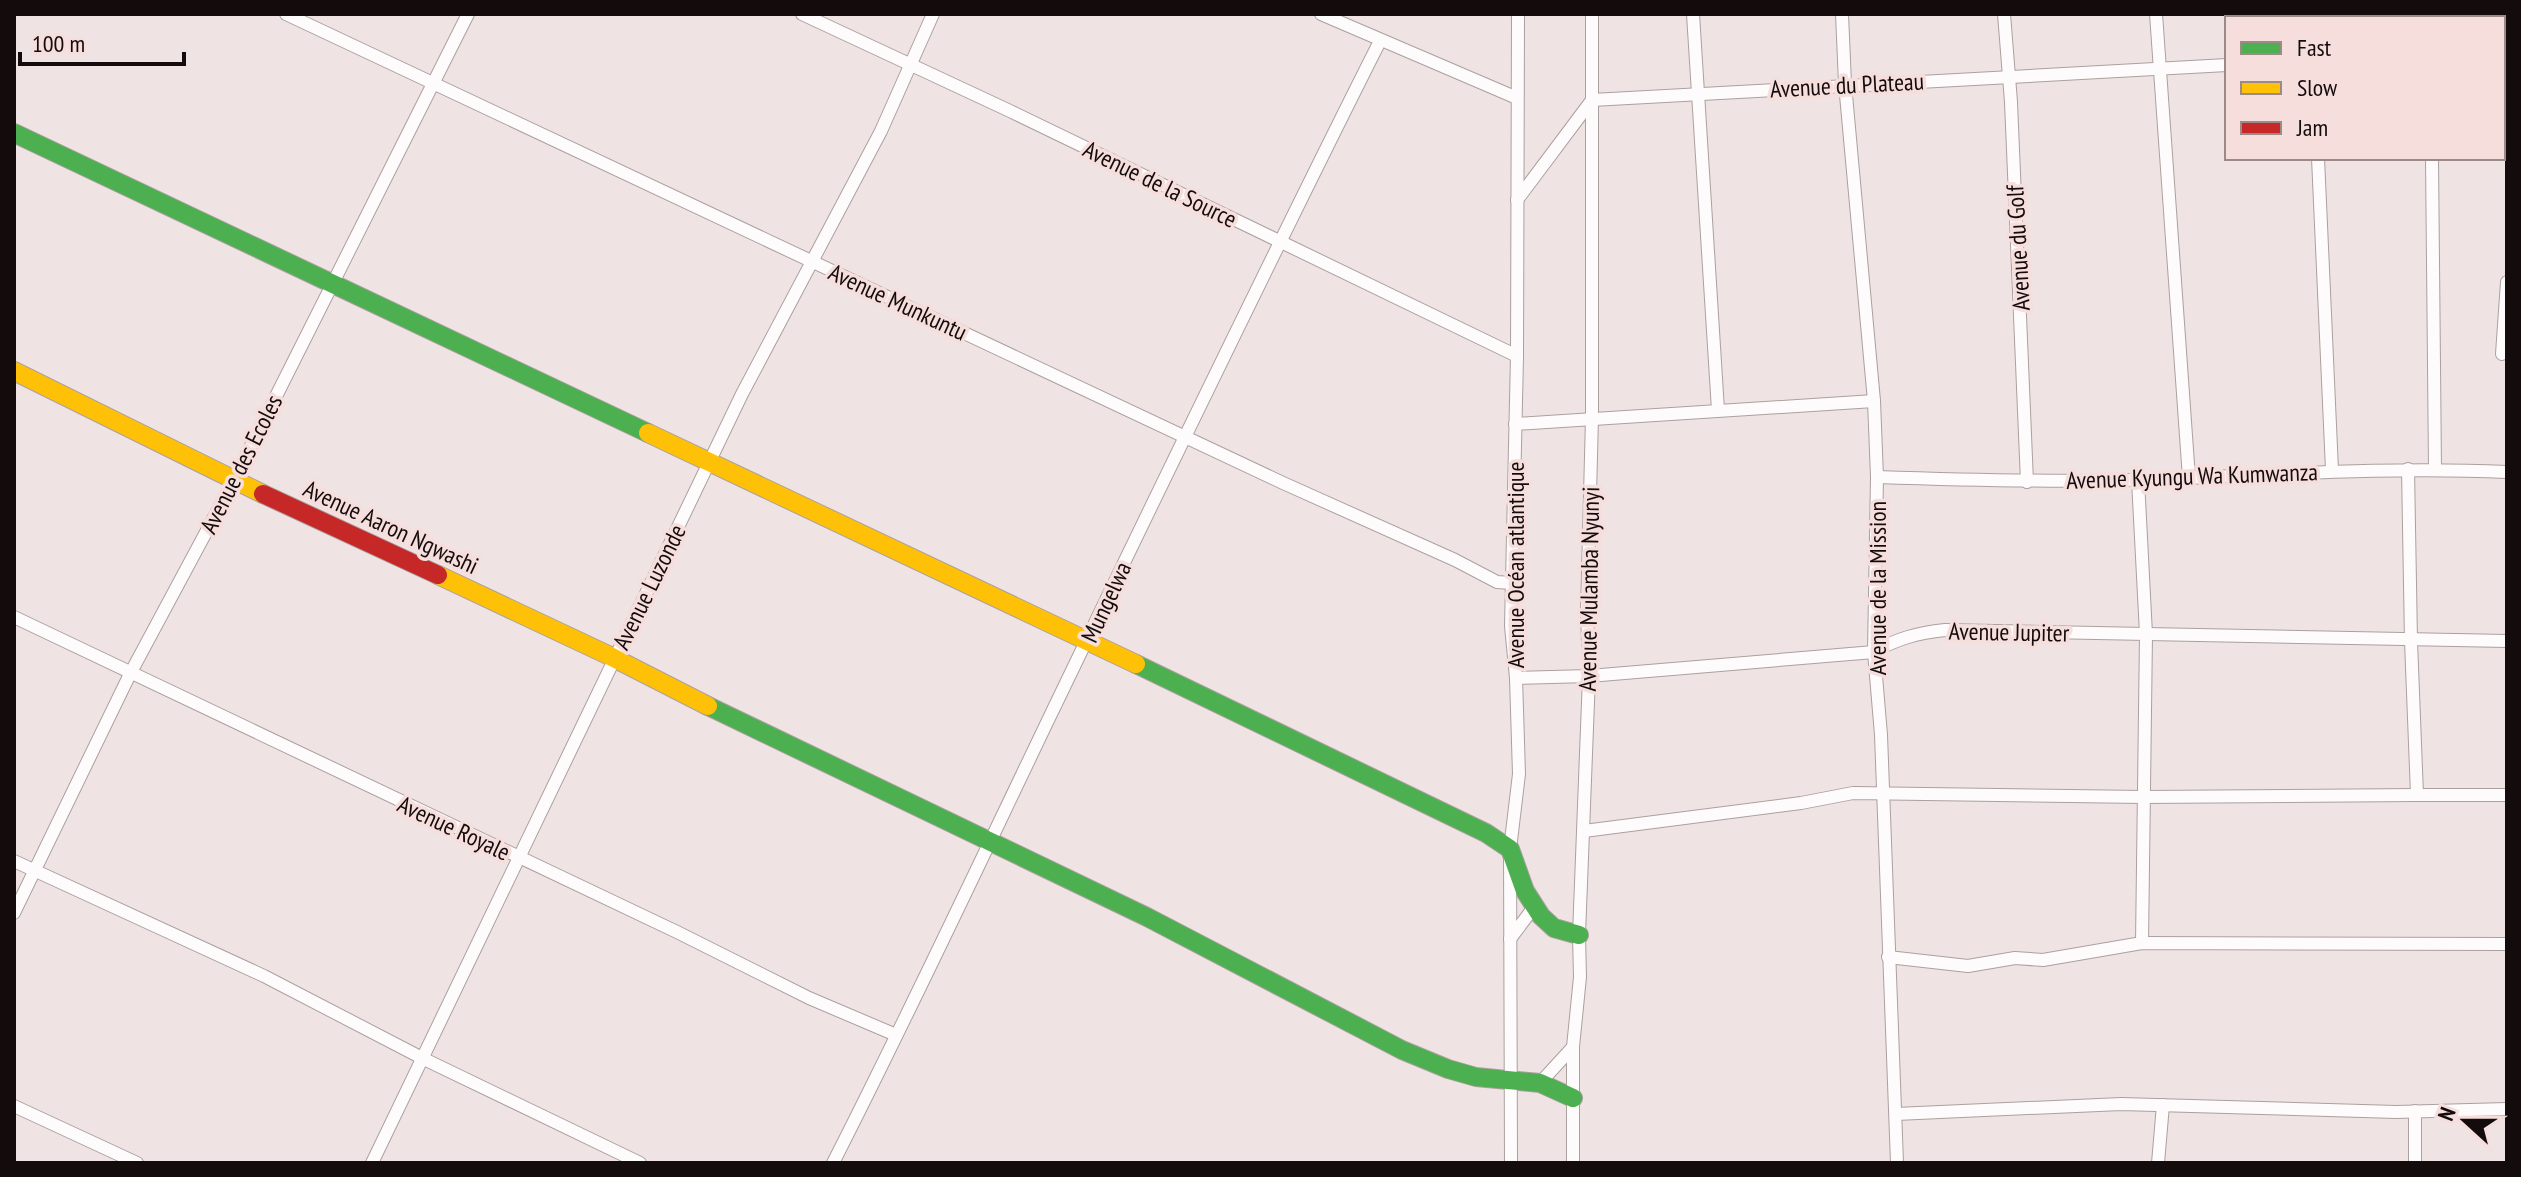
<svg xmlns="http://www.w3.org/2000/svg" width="2521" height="1177" viewBox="0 0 2521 1177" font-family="'PT Sans Narrow',sans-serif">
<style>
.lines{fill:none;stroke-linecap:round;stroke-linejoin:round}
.street-casing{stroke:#aba0a0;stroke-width:14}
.fast-casing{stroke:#aba0a0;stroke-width:20}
.slow-casing{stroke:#aba0a0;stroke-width:20}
.jam-casing{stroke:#aba0a0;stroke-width:20}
.street{stroke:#fdfbfb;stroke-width:12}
.fast{stroke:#4caf50;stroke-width:18}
.slow{stroke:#ffc107;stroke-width:18}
.jam{stroke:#c62828;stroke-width:18}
.labels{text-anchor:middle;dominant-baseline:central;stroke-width:7;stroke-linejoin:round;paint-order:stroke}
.street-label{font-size:24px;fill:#140c0c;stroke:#f6dedd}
</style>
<rect width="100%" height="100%" fill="#f0e3e3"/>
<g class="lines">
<defs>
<g id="street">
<path d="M 286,14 L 1283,483 L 1455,560 L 1497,582 L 1512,583"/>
<path d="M 802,14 L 1010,111 L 1517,356"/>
<path d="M 1321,14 L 1517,98"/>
<path d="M 1693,14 L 1718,410"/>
<path d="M 1842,14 L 1845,84 L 1874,401 L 1877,477 L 1874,652 L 1881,735 L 1897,1163"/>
<path d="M 2004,14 L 2011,102 L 2027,482"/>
<path d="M 2156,14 L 2189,478"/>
<path d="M 2313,14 L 2313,18"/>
<path d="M 2473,14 L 2473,18"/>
<path d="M 2503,111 L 2507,112"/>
<path d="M 2318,158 L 2332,470"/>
<path d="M 2432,158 L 2435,469"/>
<path d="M 1517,200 L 1592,100 L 2227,65"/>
<path d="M 2502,354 L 2507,282"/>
<path d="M 1515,424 L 1874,401"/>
<path d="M 2408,469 L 2411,641 L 2417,795 L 2507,795"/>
<path d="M 1877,477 C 1964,480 2051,482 2138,480 C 2261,476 2383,466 2507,472"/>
<path d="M 2138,480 L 2146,634 L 2142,943"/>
<path d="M 14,617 L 677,932 L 809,998 L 896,1035"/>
<path d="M 1516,678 L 1589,676 L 1874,652 C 1898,638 1918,633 1945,630 L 2507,641"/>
<path d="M 1584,831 L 1801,803 L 1853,793 L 2143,797 L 2417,795"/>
<path d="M 14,861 L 264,976 L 424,1059 L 640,1163"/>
<path d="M 14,913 L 130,674 L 234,480 L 468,14"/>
<path d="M 1510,939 L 1534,907"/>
<path d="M 1888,957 L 1968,966 L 2015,958 L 2043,960 L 2142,943 L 2507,944"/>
<path d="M 1540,1083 L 1573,1047"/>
<path d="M 14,1106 L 137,1163"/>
<path d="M 2415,1111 L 2415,1163"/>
<path d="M 1896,1114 L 2121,1104 L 2396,1112 L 2507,1109"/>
<path d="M 372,1163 L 742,394 L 881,131 L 933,14"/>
<path d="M 833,1163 C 909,1014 980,862 1052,712 C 1160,488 1268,263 1380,41"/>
<path d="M 1511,1163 L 1510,849 L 1519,774 L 1516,678 L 1511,626 L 1517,356 L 1518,14"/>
<path d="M 1573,1163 L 1573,1047 L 1580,977 L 1579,935 L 1589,676 L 1587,611 L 1592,418 L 1592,14"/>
<path d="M 2158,1163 L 2163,1105"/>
</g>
<g id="fast">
<path d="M 14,133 L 648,433"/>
<path d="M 1136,664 L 1486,833 L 1510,849 L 1525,891 L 1541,916 L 1554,928 L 1579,935"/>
<path d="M 708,706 L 1147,917 L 1402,1050 L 1448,1069 L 1476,1077 L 1540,1083 L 1573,1098"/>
</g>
<g id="slow">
<path d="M 14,371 L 263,494"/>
<path d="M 648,433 L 1136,664"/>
<path d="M 438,575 L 608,655 L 708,706"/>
</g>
<path id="jam" d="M 263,494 L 438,575"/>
</defs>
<use href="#street" class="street-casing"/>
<use href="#fast" class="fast-casing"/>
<use href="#slow" class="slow-casing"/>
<use href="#jam" class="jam-casing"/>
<use href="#street" class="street"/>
<use href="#fast" class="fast"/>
<use href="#slow" class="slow"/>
<use href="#jam" class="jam"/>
</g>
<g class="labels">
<g class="street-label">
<text transform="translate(1847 85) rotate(-3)">Avenue du Plateau</text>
<text transform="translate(1160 184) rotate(26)">Avenue de la Source</text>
<text transform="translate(2018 248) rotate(-93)">Avenue du Golf</text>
<text transform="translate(898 302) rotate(25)">Avenue Munkuntu</text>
<text transform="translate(241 464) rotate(-63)">Avenue des Ecoles</text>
<text transform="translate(2192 476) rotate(-2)">Avenue Kyungu Wa Kumwanza</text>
<text transform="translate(391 527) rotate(25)">Avenue Aaron Ngwashi</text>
<text transform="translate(1515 565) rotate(-90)">Avenue Océan atlantique</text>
<text transform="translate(649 587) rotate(-64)">Avenue Luzonde</text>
<text transform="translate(1877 588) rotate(-90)">Avenue de la Mission</text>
<text transform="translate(1589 589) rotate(-89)">Avenue Mulamba Nyunyi</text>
<text transform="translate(1106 602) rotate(-65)">Mungelwa</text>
<text transform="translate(2009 632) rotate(1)">Avenue Jupiter</text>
<text transform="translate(454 828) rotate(25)">Avenue Royale</text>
</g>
</g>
<rect width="2521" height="1177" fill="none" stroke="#140c0c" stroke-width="32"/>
<rect x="2225" y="16" width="280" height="144" fill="#f6dedd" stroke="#9c8a89" stroke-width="2"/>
<rect x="2241" y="42" width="40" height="12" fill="#4caf50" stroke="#9c8a89" stroke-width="2"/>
<text x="2297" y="56" font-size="24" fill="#140c0c">Fast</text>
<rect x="2241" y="82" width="40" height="12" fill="#ffc107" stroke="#9c8a89" stroke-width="2"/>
<text x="2297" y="96" font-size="24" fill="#140c0c">Slow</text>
<rect x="2241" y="122" width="40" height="12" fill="#c62828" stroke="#9c8a89" stroke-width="2"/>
<text x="2297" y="136" font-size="24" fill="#140c0c">Jam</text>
<g transform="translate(2465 1121) rotate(291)" stroke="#f6dedd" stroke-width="6" paint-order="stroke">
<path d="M0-6L14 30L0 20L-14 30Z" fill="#140c0c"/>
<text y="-12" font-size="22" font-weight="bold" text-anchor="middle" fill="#140c0c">N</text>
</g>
<path d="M20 52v12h164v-12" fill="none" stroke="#140c0c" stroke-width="4"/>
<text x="32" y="52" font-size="24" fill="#140c0c" stroke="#f6dedd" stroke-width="6" paint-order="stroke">100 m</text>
</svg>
